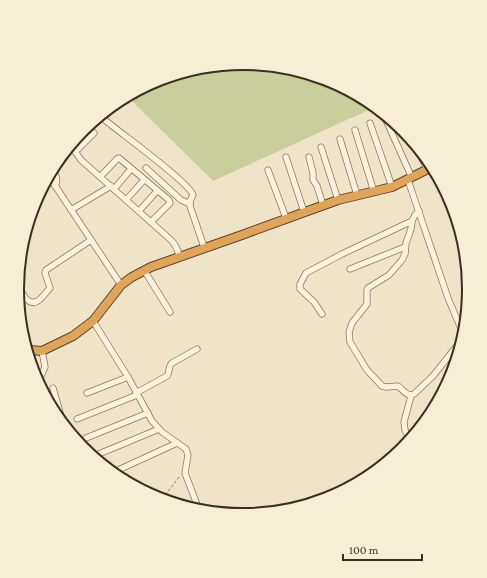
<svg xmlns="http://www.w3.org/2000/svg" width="487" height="578" viewBox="0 0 487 578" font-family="'Crimson Pro',serif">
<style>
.green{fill:#c9cf9b}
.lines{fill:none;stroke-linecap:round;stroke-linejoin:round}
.minor-casing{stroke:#8d765c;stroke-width:7}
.highway-casing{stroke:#5b4430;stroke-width:10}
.path{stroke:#8d765c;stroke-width:1;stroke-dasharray:3 2;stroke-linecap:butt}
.minor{stroke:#faf1dc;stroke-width:5.5}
.highway{stroke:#e0a458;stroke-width:8}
.rim{fill:none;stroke:#3d2e20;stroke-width:2}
</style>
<rect width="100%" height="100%" fill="#f0e4c8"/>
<path class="green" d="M 244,63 L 330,80 L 373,108 L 213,181 L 129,98 L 157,80 Z"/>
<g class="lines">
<defs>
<g id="minor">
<path d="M 105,120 C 119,132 190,183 193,195 L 190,201 L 190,206 L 204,247"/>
<path d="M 386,120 L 412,178"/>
<path d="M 370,123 L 392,187"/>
<path d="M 355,130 L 374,192"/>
<path d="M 340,139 L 357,195"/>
<path d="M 72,147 L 81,160 L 171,240 C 176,245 178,250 179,256"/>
<path d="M 321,147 L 338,200"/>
<path d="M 417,149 L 427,169"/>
<path d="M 75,152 L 94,133"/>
<path d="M 286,157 L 304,212"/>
<path d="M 309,157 L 313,173 L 313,180 L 317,186 L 323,205"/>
<path d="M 146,168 L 181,200 L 190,204"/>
<path d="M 268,170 L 286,218"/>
<path d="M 54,172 C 57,178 58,180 55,186"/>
<path d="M 100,177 L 117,159 L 119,158 L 169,200 L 170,203 L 151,222"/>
<path d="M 50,178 L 121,285"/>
<path d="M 408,180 L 448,298 L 462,331"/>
<path d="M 114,189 L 131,169"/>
<path d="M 126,200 L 144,180"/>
<path d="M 71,210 L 111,186"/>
<path d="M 139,211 L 157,191"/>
<path d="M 419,211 L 415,215 L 412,221 L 411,229 L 406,243 L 405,254 L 402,260 L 389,275 L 368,288 L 367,290 L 367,304 L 352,323 L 349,332 L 350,342 L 367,370 L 382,386 L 386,387 L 398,386 C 403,390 407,397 414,394 L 433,376 L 460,342"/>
<path d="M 350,269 L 405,247"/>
<path d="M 144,270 L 170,312"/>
<path d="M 18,284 C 21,291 28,309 39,300 C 43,297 46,292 50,288 L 45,273 L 46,270 L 91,240"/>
<path d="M 322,314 L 314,302 L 300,289 L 300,284 L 306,273 L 342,254 L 412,221"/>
<path d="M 93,321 L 128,377 L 152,421 L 162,432 L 186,449 L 188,455 L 185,473 L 198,507"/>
<path d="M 42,351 L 45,367 L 40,378 L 42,387"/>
<path d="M 53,388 L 61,416"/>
<path d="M 87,393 L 128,377"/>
<path d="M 136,393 L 167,376 C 170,372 168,366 172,363 L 197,349"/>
<path d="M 77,419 L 137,395"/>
<path d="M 86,438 L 148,413"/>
<path d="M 410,440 L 405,430 L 404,422 L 411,396"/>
<path d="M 94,456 L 159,429"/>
<path d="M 116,471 L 177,443"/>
</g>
<path id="highway" d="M 29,350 L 42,351 L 73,336 L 93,321 L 121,285 L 132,277 L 151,267 L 239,236 L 338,200 L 392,187 L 430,168"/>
</defs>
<use href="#minor" class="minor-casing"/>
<use href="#highway" class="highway-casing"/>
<path class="path" d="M 162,499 L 180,476"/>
<use href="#minor" class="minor"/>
<use href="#highway" class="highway"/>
</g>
<path d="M0 0H487V578H0ZM24 289a219 219 0 1 1 438 0a219 219 0 1 1-438 0Z" fill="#f7eed8" fill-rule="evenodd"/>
<path class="rim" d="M24 289a219 219 0 1 1 438 0a219 219 0 1 1-438 0Z"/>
<path d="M343 554v6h79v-6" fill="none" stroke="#3d2e20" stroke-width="2"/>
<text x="349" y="554" font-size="12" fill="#3d2e20" stroke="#f7eed8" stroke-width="3" paint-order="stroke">100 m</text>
</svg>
